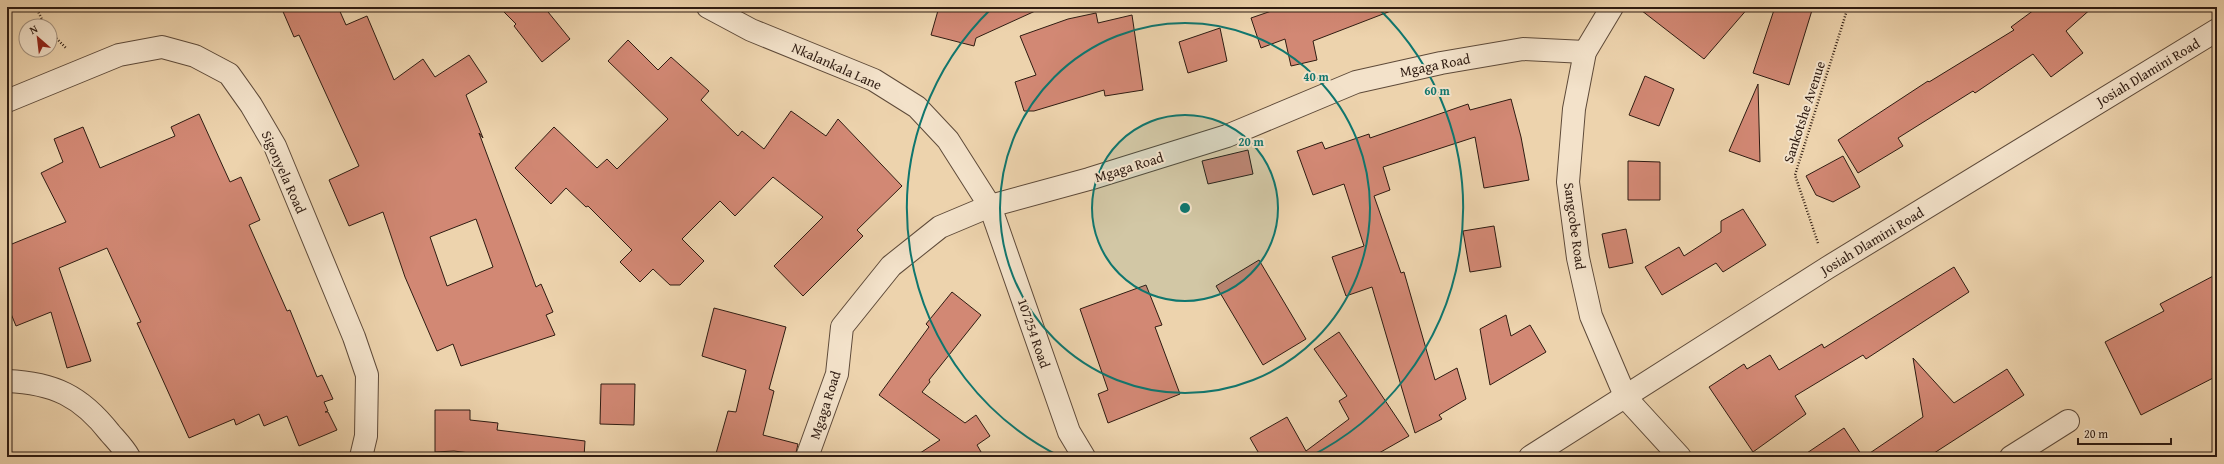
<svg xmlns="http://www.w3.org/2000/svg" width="2224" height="464" viewBox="0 0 2224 464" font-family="'Gentium Book Plus',serif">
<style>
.building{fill:#d28874;stroke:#2f1c12;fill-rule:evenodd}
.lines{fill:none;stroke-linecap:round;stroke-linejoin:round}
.street-casing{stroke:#5e4a39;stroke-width:24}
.path{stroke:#2f1c12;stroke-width:2.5;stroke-dasharray:1 2;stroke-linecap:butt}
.street{stroke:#f3e2ca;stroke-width:22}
.ring{fill:none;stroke:#0f766e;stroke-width:2}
.labels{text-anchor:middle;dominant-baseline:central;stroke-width:4;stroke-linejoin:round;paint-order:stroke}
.street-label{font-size:14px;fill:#2f1c12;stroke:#f3e2ca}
.centre{fill:#0f766e;stroke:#f3e2ca;stroke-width:2}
.ring-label{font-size:12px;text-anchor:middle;font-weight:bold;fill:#0f766e;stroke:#f3e2ca;stroke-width:4;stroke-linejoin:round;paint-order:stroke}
</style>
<rect width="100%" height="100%" fill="#edd3ad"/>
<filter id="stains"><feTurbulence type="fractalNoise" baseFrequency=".005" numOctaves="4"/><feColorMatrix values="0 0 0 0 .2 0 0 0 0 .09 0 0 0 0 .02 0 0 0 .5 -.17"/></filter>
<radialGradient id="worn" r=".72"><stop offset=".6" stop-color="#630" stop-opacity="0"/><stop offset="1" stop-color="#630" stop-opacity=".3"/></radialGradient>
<g class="building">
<path d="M 281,7 L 338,7 L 346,25 L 367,16 L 394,80 L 423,59 L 435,77 L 469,55 L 487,82 L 466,95 L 483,138 L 479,133 L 536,287 L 541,284 L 553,312 L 546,315 L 555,335 L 461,366 L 453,344 L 437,351 L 405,277 L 383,212 L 349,226 L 329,180 L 359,166 L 299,35 L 294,37 ZM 476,219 L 493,267 L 447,286 L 430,237 Z"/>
<path d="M 499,7 L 544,7 L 570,39 L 542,62 L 514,26 L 516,24 Z"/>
<path d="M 939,7 L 1044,7 L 976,38 L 974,46 L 931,35 Z"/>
<path d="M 1283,7 L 1395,7 L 1396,9 L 1313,41 L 1317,60 L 1291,66 L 1285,39 L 1261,48 L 1251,18 Z"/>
<path d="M 1637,7 L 1749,7 L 1704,59 Z"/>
<path d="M 1775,7 L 1813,7 L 1789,85 L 1753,73 Z"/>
<path d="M 2038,7 L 2093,7 L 2066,31 L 2083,53 L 2051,77 L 2033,54 L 1975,93 L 1973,91 L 1898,138 L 1903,146 L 1858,173 L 1838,140 L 1928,81 L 1929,82 L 2014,30 L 2011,27 Z"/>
<path d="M 1096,13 L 1098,23 L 1132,15 L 1143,90 L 1105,96 L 1104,90 L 1034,111 L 1024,111 L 1015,82 L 1036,75 L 1020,36 L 1068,19 Z"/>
<path d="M 1220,28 L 1227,61 L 1188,73 L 1179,42 Z"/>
<path d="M 628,40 L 658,70 L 671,57 L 709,91 L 701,100 L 738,136 L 742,131 L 764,149 L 791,111 L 826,136 L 838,119 L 902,186 L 857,230 L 863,236 L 803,296 L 774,266 L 823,217 L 773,177 L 735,216 L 720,201 L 682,239 L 704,261 L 680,285 L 670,285 L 653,269 L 640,282 L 620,262 L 632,250 L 588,206 L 586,207 L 566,188 L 551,204 L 515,168 L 554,127 L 597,168 L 607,159 L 617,169 L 668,119 L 608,61 Z"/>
<path d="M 1645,76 L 1674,89 L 1659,126 L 1629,115 Z"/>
<path d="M 1758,84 L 1760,162 L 1729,151 Z"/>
<path d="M 1511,99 L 1521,137 L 1529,180 L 1484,188 L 1475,137 L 1383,167 L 1390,190 L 1374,196 L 1401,273 L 1404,272 L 1435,380 L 1457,368 L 1466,399 L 1439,415 L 1442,419 L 1415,433 L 1372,287 L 1346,296 L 1332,257 L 1364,246 L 1344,184 L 1313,195 L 1297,151 L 1322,142 L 1325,149 L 1369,134 L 1370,138 L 1468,104 L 1470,110 Z"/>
<path d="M 199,114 L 230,182 L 241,177 L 260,220 L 249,225 L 287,311 L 290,310 L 317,377 L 322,375 L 333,399 L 324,402 L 328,411 L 325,412 L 328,412 L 337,430 L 299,446 L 287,416 L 264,426 L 259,414 L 236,425 L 234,419 L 189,438 L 137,323 L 141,322 L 107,248 L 59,268 L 91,361 L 67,368 L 51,312 L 16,326 L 7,304 L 7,246 L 66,222 L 41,173 L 63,162 L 54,139 L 83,127 L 100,168 L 175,136 L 171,127 Z"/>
<path d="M 1248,150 L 1253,174 L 1208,184 L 1202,161 Z"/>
<path d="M 1843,156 L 1860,187 L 1833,202 L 1816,195 L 1806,176 Z"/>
<path d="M 1628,161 L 1660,162 L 1660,200 L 1628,200 Z"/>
<path d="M 1743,209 L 1766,245 L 1723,272 L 1716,263 L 1662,295 L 1645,267 L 1679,247 L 1684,256 L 1721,232 L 1721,221 Z"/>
<path d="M 1494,226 L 1501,267 L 1470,272 L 1463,231 Z"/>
<path d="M 1626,229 L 1633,263 L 1609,268 L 1602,234 Z"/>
<path d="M 1259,260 L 1306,339 L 1263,365 L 1216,286 Z"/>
<path d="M 1954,267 L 1969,292 L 1866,359 L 1863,355 L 1795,396 L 1806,414 L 1753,452 L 1709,387 L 1744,364 L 1747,369 L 1770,355 L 1779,370 L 1822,344 L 1824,348 Z"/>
<path d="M 2217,274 L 2217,376 L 2141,415 L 2105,342 L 2164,311 L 2160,304 Z"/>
<path d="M 1146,285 L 1162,325 L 1155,327 L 1180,394 L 1108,423 L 1098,394 L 1108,390 L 1080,309 Z"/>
<path d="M 952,292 L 981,315 L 929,380 L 930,382 L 922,392 L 965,423 L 976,415 L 990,436 L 977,445 L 984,457 L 914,457 L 940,440 L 879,395 L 929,327 L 926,324 Z"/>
<path d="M 714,308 L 786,327 L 769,389 L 774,391 L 763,435 L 798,444 L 795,457 L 715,457 L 728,411 L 736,412 L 746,370 L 702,356 Z"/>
<path d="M 1506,315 L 1511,336 L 1530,325 L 1546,352 L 1490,385 L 1480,329 Z"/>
<path d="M 1339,332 L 1409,436 L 1372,457 L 1261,457 L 1250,438 L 1287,417 L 1306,451 L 1349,419 L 1339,401 L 1347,396 L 1314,349 Z"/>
<path d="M 1913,358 L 1954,403 L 2007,369 L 2024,395 L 1928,457 L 1864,457 L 1923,417 Z"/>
<path d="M 601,384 L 635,384 L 634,425 L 600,424 Z"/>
<path d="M 435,410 L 470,410 L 470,420 L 498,423 L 497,430 L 585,441 L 584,457 L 501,457 L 454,451 L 435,452 Z"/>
<path d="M 1844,428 L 1863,457 L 1801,457 Z"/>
</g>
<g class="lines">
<defs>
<g id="street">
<path d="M 708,7 L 751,30 L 874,80 L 917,107 L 948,140 L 990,206 L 1069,432 L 1084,457"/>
<path d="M 1612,7 L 1585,52 L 1574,109 L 1568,182 L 1578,258 L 1591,316 L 1626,398 L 1680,457"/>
<path d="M 7,101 L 119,55 L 162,47 L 195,56 L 229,74 L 251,105 L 275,146 L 354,337 L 367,375 L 366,436 L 361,457"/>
<path d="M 7,381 C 54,383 81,396 110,433 C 116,440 124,448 129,457"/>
<path d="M 807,457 L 837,374 L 842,327 L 891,266 L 940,227 L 990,206 L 1089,179 L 1227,136 L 1356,82 L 1441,63 L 1523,49 L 1585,52"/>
<path d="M 1530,457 L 1827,268 L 2217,30"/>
<path d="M 2011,457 L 2068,421"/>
</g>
</defs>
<use href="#street" class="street-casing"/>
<g class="path">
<path d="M 36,7 L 45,26"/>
<path d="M 50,32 L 66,48"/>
<path d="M 1818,243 L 1795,175 L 1848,7"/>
</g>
<use href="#street" class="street"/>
</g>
<circle cx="1185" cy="208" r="93" fill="#0f766e" fill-opacity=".12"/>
<g class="ring">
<circle cx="1185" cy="208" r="93"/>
<circle cx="1185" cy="208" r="185"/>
<path d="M1061 457A278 278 0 0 1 992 8M1378 8A278 278 0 0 1 1309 457"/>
</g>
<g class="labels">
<g class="street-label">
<text transform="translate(1435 65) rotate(-11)">Mgaga Road</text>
<text transform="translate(837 66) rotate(24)">Nkalankala Lane</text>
<text transform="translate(2148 72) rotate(-31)">Josiah Dlamini Road</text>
<text transform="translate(1804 112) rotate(-72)">Sankotshe Avenue</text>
<text transform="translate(1129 167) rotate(-17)">Mgaga Road</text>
<text transform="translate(284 172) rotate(66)">Sigonyela Road</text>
<text transform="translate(1575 226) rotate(82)">Sangcobe Road</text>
<text transform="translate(1872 241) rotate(-31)">Josiah Dlamini Road</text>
<text transform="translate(1034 333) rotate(71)">107254 Road</text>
<text transform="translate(825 405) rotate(-72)">Mgaga Road</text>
</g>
</g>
<circle cx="1185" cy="208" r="6" class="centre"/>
<g class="ring-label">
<text x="1316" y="81">40 m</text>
<text x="1437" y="95">60 m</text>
<text x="1251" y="146">20 m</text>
</g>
<rect width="2224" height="464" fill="none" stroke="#edd3ad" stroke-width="24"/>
<rect x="8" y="8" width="2208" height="448" fill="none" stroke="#2f1c12" stroke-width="2"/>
<rect x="12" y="12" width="2200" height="440" fill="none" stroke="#2f1c12"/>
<g transform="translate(38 38) rotate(332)"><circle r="19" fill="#f3e2ca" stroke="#a59380"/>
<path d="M0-3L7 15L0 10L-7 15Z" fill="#8f2418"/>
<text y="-6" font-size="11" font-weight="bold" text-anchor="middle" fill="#2f1c12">N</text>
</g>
<path d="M2078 438v6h93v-6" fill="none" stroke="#2f1c12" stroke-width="2"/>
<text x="2084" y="438" font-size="12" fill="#2f1c12" stroke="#f3e2ca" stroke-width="3" paint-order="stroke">20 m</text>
<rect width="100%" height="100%" filter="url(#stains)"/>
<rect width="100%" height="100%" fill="url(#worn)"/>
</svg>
